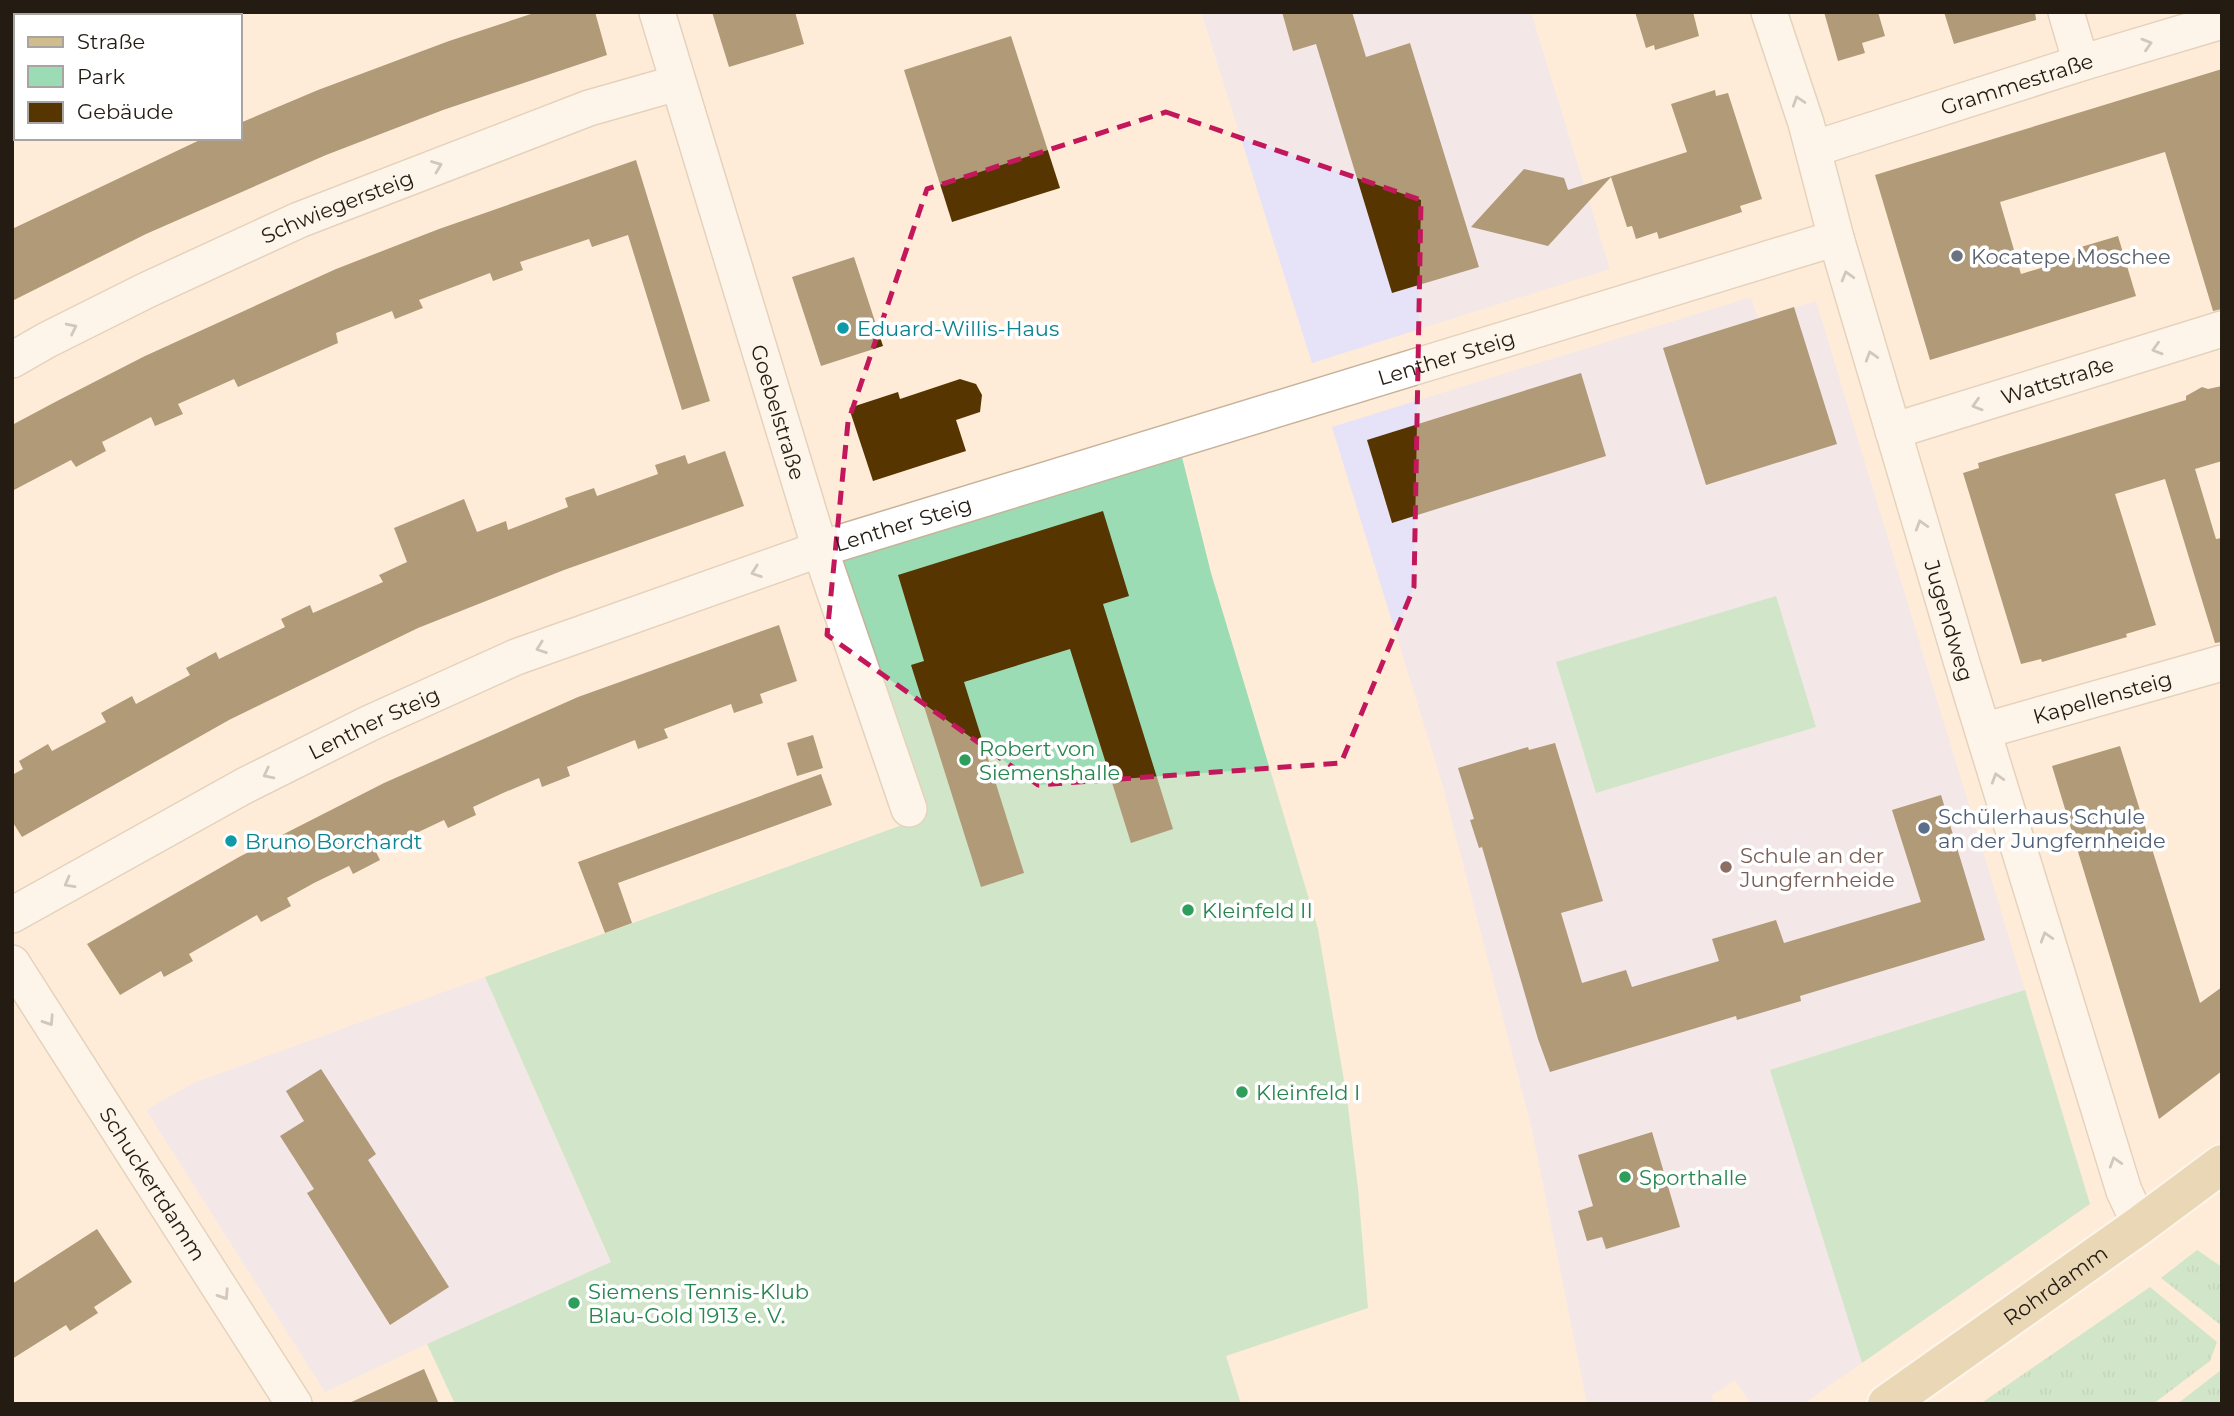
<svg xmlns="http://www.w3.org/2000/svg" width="2234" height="1416" viewBox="0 0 2234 1416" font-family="Montserrat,sans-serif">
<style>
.education{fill:#e6e2f8}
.grass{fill:url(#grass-tufts)}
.park{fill:#9cdcb4}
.building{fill:#563500}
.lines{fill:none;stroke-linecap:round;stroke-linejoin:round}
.minor-casing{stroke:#c7b29a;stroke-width:38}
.major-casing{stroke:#fff;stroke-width:42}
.minor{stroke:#fff;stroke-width:35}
.major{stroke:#d0bc8d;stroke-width:38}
.oneway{stroke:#9c9995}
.marked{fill:none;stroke:#c2185b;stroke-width:5;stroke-dasharray:14 9;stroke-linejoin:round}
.worship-dot{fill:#6b7280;stroke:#fff;stroke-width:2.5}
.culture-dot{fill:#0f9aa8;stroke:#fff;stroke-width:2.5}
.leisure-dot{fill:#2e9e5b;stroke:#fff;stroke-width:2.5}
.service-dot{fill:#5c6f8a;stroke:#fff;stroke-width:2.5}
.education-dot{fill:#8d6e63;stroke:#fff;stroke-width:2.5}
.labels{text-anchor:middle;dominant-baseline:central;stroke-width:7;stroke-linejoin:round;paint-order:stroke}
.street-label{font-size:21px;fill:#241c13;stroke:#fff}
.worship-label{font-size:21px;fill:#5b616d;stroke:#fff;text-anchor:start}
.culture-label{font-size:21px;fill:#0d838f;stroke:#fff;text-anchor:start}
.leisure-label{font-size:21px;fill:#27864d;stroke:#fff;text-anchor:start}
.service-label{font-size:21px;fill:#4e5e75;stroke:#fff;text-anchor:start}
.education-label{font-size:21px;fill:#785e54;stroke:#fff;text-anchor:start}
</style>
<defs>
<pattern id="grass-tufts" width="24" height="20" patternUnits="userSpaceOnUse" patternTransform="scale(1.75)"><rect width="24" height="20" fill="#9cdcb4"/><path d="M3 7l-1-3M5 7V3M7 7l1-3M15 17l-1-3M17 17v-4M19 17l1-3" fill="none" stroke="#86bc9a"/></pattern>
</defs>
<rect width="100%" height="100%" fill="#feecd8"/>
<g class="education">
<path d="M 1201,12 L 1531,12 L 1610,269 L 1312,363 Z"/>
<path d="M 1751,297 L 1758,318 L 1816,301 L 2090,1204 L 1803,1404 L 1751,1404 L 1735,1380 L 1711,1396 L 1715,1404 L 1587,1404 L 1532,1130 L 1442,783 L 1332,427 Z"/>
<path d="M 485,977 L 611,1263 L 427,1344 L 325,1392 L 146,1110 L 193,1083 Z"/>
</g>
<g class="grass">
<path d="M 2197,1250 L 2222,1267 L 2222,1326 L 2161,1278 Z"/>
<path d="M 2150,1287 L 2217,1342 L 2210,1361 L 2153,1404 L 1980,1404 Z"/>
<path d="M 2222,1369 L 2222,1404 L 2177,1404 L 2221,1370 Z"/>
</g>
<g class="park">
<path d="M 1178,441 L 1211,573 L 1318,929 L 1347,1098 L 1358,1188 L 1368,1308 L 1226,1356 L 1241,1404 L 455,1404 L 427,1344 L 611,1262 L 485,977 L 913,821 L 820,549 Z"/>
<path d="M 1776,596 L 1816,727 L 1596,793 L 1556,662 Z"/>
<path d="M 2025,990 L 2090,1204 L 1862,1363 L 1770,1070 Z"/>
</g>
<g class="building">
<path d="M 537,12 L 595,12 L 607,55 L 443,110 L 326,155 L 146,234 L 12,301 L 12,229 L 204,138 L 240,138 L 240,123 L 318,90 L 449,41 Z"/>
<path d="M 712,12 L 795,12 L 804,44 L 729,67 Z"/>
<path d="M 1282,12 L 1352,12 L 1366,57 L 1410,43 L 1479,267 L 1392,293 L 1316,44 L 1293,51 Z"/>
<path d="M 1635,12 L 1693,12 L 1699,36 L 1655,50 L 1654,45 L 1646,48 Z"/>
<path d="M 1824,12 L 1878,12 L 1885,36 L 1862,43 L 1865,53 L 1838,61 Z"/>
<path d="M 1944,12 L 2035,12 L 2036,20 L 1954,44 Z"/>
<path d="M 1011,36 L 1060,188 L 952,222 L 904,70 Z"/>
<path d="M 2222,69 L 2222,309 L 2213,311 L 2165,152 L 2000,202 L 2021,274 L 2083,255 L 2081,247 L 2118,236 L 2136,296 L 1930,360 L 1875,175 Z"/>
<path d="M 1715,90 L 1716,96 L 1728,93 L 1762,199 L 1740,206 L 1742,212 L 1659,239 L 1657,232 L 1636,239 L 1632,226 L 1627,227 L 1611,177 L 1548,246 L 1471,227 L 1524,169 L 1564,178 L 1568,190 L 1687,152 L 1671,104 Z"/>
<path d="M 636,160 L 710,401 L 682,410 L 628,235 L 592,247 L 589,239 L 520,262 L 523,270 L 493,281 L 490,273 L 419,300 L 423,308 L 395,319 L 392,311 L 336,333 L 338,343 L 238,387 L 234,379 L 178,404 L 183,414 L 155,426 L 151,417 L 102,442 L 106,451 L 76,467 L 71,460 L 12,491 L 12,425 L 59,400 L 145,356 L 336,269 L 439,229 Z"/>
<path d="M 854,257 L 883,346 L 821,366 L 792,277 Z"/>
<path d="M 1794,307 L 1837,444 L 1706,485 L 1663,348 Z"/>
<path d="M 1581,373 L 1606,456 L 1392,523 L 1367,440 Z"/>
<path d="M 960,379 L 976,384 L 982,395 L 980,412 L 956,420 L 966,451 L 873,481 L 849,408 L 898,392 L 900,399 Z"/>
<path d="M 2222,386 L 2222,461 L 2195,469 L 2216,539 L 2222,538 L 2222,642 L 2215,643 L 2165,479 L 2115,494 L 2156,625 L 2126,634 L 2127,637 L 2042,662 L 2041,659 L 2021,664 L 1963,473 L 1979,468 L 1978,463 L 2186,400 L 2186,396 L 2202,387 L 2208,389 Z"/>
<path d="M 725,451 L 744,506 L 564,570 L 418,628 L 229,720 L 22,837 L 12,821 L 12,775 L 23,769 L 19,761 L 48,744 L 52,751 L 106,722 L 101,713 L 132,696 L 136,704 L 190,675 L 186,668 L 216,652 L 219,659 L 285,627 L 281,619 L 310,605 L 313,613 L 383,582 L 379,575 L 407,562 L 394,528 L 464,499 L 477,532 L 506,521 L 508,530 L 568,507 L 565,498 L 594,488 L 597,496 L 658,474 L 655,465 L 685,455 L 688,464 Z"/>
<path d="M 1103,511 L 1129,596 L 1103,604 L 1173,829 L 1131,843 L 1070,649 L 964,682 L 1024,873 L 981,887 L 911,665 L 924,661 L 898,575 Z"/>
<path d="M 779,625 L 797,681 L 760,694 L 763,703 L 734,713 L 731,704 L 664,729 L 668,738 L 638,749 L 635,740 L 567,767 L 570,776 L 542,787 L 539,778 L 503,793 L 473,807 L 476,815 L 448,828 L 444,820 L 376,852 L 380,860 L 353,874 L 349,866 L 314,883 L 287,898 L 291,906 L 261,922 L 257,915 L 189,954 L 193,961 L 164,977 L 161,971 L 120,995 L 87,944 L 239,857 L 384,783 L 578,697 Z"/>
<path d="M 813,735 L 823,768 L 797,776 L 787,743 Z"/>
<path d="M 1555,743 L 1603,901 L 1561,913 L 1582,983 L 1626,970 L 1632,987 L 1719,961 L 1712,939 L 1776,920 L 1784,943 L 1921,902 L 1892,810 L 1941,795 L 1985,940 L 1800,996 L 1801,1001 L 1737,1020 L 1736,1016 L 1550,1072 L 1538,1039 L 1482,847 L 1479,848 L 1470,820 L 1474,819 L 1458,768 L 1528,747 L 1529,750 Z"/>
<path d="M 2120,746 L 2200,1003 L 2222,987 L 2222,1071 L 2159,1119 L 2052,766 Z"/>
<path d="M 821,774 L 832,805 L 618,883 L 632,923 L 605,933 L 578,862 Z"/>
<path d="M 321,1069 L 376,1154 L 368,1160 L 449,1287 L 390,1325 L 307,1193 L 314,1189 L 280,1136 L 304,1121 L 286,1091 Z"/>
<path d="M 1652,1132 L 1680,1227 L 1606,1249 L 1602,1237 L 1587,1241 L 1578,1211 L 1593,1206 L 1578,1155 Z"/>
<path d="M 97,1229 L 132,1282 L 94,1307 L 98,1313 L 70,1331 L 66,1325 L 12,1359 L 12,1284 Z"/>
<path d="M 424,1369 L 439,1404 L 347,1404 Z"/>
</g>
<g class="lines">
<defs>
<g id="minor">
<path id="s1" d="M 657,12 L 820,549 L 909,809"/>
<path id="s2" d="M 1769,12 L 1806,123 L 1836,238 L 1961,660 L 2124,1191 L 2140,1225"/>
<path d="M 2066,12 L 2081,63"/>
<path id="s3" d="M 1813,149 L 2081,63 L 2222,21"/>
<path id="s4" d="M 12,360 L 47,340 L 147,290 L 299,220 L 589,108 L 677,83"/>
<path id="s5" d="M 1893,431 L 2222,329"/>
<path id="s6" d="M 1983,731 L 2222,663"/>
<path id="s7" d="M 12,915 L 244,786 L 370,723 L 516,657 L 820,549 L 1836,238"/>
<path id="s8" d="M 12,963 L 294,1404"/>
</g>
<g id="major">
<path id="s9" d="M 1887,1404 L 2140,1225 L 2222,1164"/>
</g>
</defs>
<use href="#minor" class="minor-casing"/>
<use href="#major" class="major-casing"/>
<use href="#minor" class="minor"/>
<use href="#major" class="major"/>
</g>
<defs><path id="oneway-chevron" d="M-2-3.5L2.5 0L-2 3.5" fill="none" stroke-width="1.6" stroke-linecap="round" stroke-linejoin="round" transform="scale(1.75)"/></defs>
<g class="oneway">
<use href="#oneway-chevron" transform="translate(2147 44) rotate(-17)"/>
<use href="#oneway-chevron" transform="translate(1798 101) rotate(-108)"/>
<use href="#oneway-chevron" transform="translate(437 166) rotate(-21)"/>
<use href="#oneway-chevron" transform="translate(1847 276) rotate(-106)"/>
<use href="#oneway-chevron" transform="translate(72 328) rotate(-26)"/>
<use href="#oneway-chevron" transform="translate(2157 349) rotate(163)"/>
<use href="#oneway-chevron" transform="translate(1871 356) rotate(-107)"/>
<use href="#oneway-chevron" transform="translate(1977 405) rotate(163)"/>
<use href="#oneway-chevron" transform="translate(1921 525) rotate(-107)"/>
<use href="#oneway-chevron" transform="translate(756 572) rotate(160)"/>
<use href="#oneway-chevron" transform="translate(541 648) rotate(160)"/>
<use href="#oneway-chevron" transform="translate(268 774) rotate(153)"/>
<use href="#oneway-chevron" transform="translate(1997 778) rotate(-107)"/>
<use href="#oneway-chevron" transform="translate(69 883) rotate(151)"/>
<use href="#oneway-chevron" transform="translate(2046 937) rotate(-107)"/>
<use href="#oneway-chevron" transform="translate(49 1021) rotate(57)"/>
<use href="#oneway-chevron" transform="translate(2115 1162) rotate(-107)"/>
<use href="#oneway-chevron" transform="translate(224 1295) rotate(57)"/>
</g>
<path d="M0 0H2234V1416H0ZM 1166,112 L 1421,200 L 1414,587 L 1341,763 L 1038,785 L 827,635 L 848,422 L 927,189 Z" fill="#feecd8" fill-opacity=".55" fill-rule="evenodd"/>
<path class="marked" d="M 1166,112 L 1421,200 L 1414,587 L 1341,763 L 1038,785 L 827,635 L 848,422 L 927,189 Z"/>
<circle class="worship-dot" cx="1957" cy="256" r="7"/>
<g class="culture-dot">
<circle cx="843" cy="328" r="7"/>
<circle cx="231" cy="841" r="7"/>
</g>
<g class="leisure-dot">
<circle cx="965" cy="760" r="7"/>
<circle cx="1188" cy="910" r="7"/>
<circle cx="1242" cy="1092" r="7"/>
<circle cx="1625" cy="1177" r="7"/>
<circle cx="574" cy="1303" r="7"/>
</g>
<circle class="service-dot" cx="1924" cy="828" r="7"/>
<circle class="education-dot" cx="1726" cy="867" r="7"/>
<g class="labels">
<g class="street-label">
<text stroke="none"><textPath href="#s3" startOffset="214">Grammestraße</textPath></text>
<text stroke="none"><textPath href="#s4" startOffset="360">Schwiegersteig</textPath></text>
<text stroke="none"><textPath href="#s7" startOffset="1544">Lenther Steig</textPath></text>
<text stroke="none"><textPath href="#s5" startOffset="172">Wattstraße</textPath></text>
<text stroke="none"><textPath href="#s1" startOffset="418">Goebelstraße</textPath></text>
<text stroke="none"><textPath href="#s7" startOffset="976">Lenther Steig</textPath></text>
<text stroke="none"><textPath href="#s2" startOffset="635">Jugendweg</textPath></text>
<text stroke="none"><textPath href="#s6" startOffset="124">Kapellensteig</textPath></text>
<text stroke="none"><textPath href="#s7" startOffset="410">Lenther Steig</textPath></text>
<text stroke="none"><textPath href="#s8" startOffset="262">Schuckertdamm</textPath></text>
<text stroke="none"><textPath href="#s9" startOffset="206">Rohrdamm</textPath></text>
</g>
<g class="worship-label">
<text x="1971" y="256">Kocatepe Moschee</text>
</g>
<g class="culture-label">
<text x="857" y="328">Eduard-Willis-Haus</text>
<text x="245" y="841">Bruno Borchardt</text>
</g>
<g class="leisure-label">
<text x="979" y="748">Robert von<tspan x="979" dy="24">Siemenshalle</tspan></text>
<text x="1202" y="910">Kleinfeld II</text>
<text x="1256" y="1092">Kleinfeld I</text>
<text x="1639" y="1177">Sporthalle</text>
<text x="588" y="1291">Siemens Tennis-Klub<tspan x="588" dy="24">Blau-Gold 1913 e. V.</tspan></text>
</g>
<g class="service-label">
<text x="1938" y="816">Schülerhaus Schule<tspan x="1938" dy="24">an der Jungfernheide</tspan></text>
</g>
<g class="education-label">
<text x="1740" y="855">Schule an der<tspan x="1740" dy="24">Jungfernheide</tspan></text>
</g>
</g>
<rect width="2234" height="1416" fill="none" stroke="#241c13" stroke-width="28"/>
<rect x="14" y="14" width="228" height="126" fill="#ffffff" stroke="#a7a4a1" stroke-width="2"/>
<rect x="28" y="37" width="35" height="10" fill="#d0bc8d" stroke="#a7a4a1" stroke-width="2"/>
<text x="77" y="49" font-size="21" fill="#241c13">Straße</text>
<rect x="28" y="66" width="35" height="21" fill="#9cdcb4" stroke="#a7a4a1" stroke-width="2"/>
<text x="77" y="84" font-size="21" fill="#241c13">Park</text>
<rect x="28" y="102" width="35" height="21" fill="#563500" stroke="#a7a4a1" stroke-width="2"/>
<text x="77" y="119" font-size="21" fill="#241c13">Gebäude</text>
</svg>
